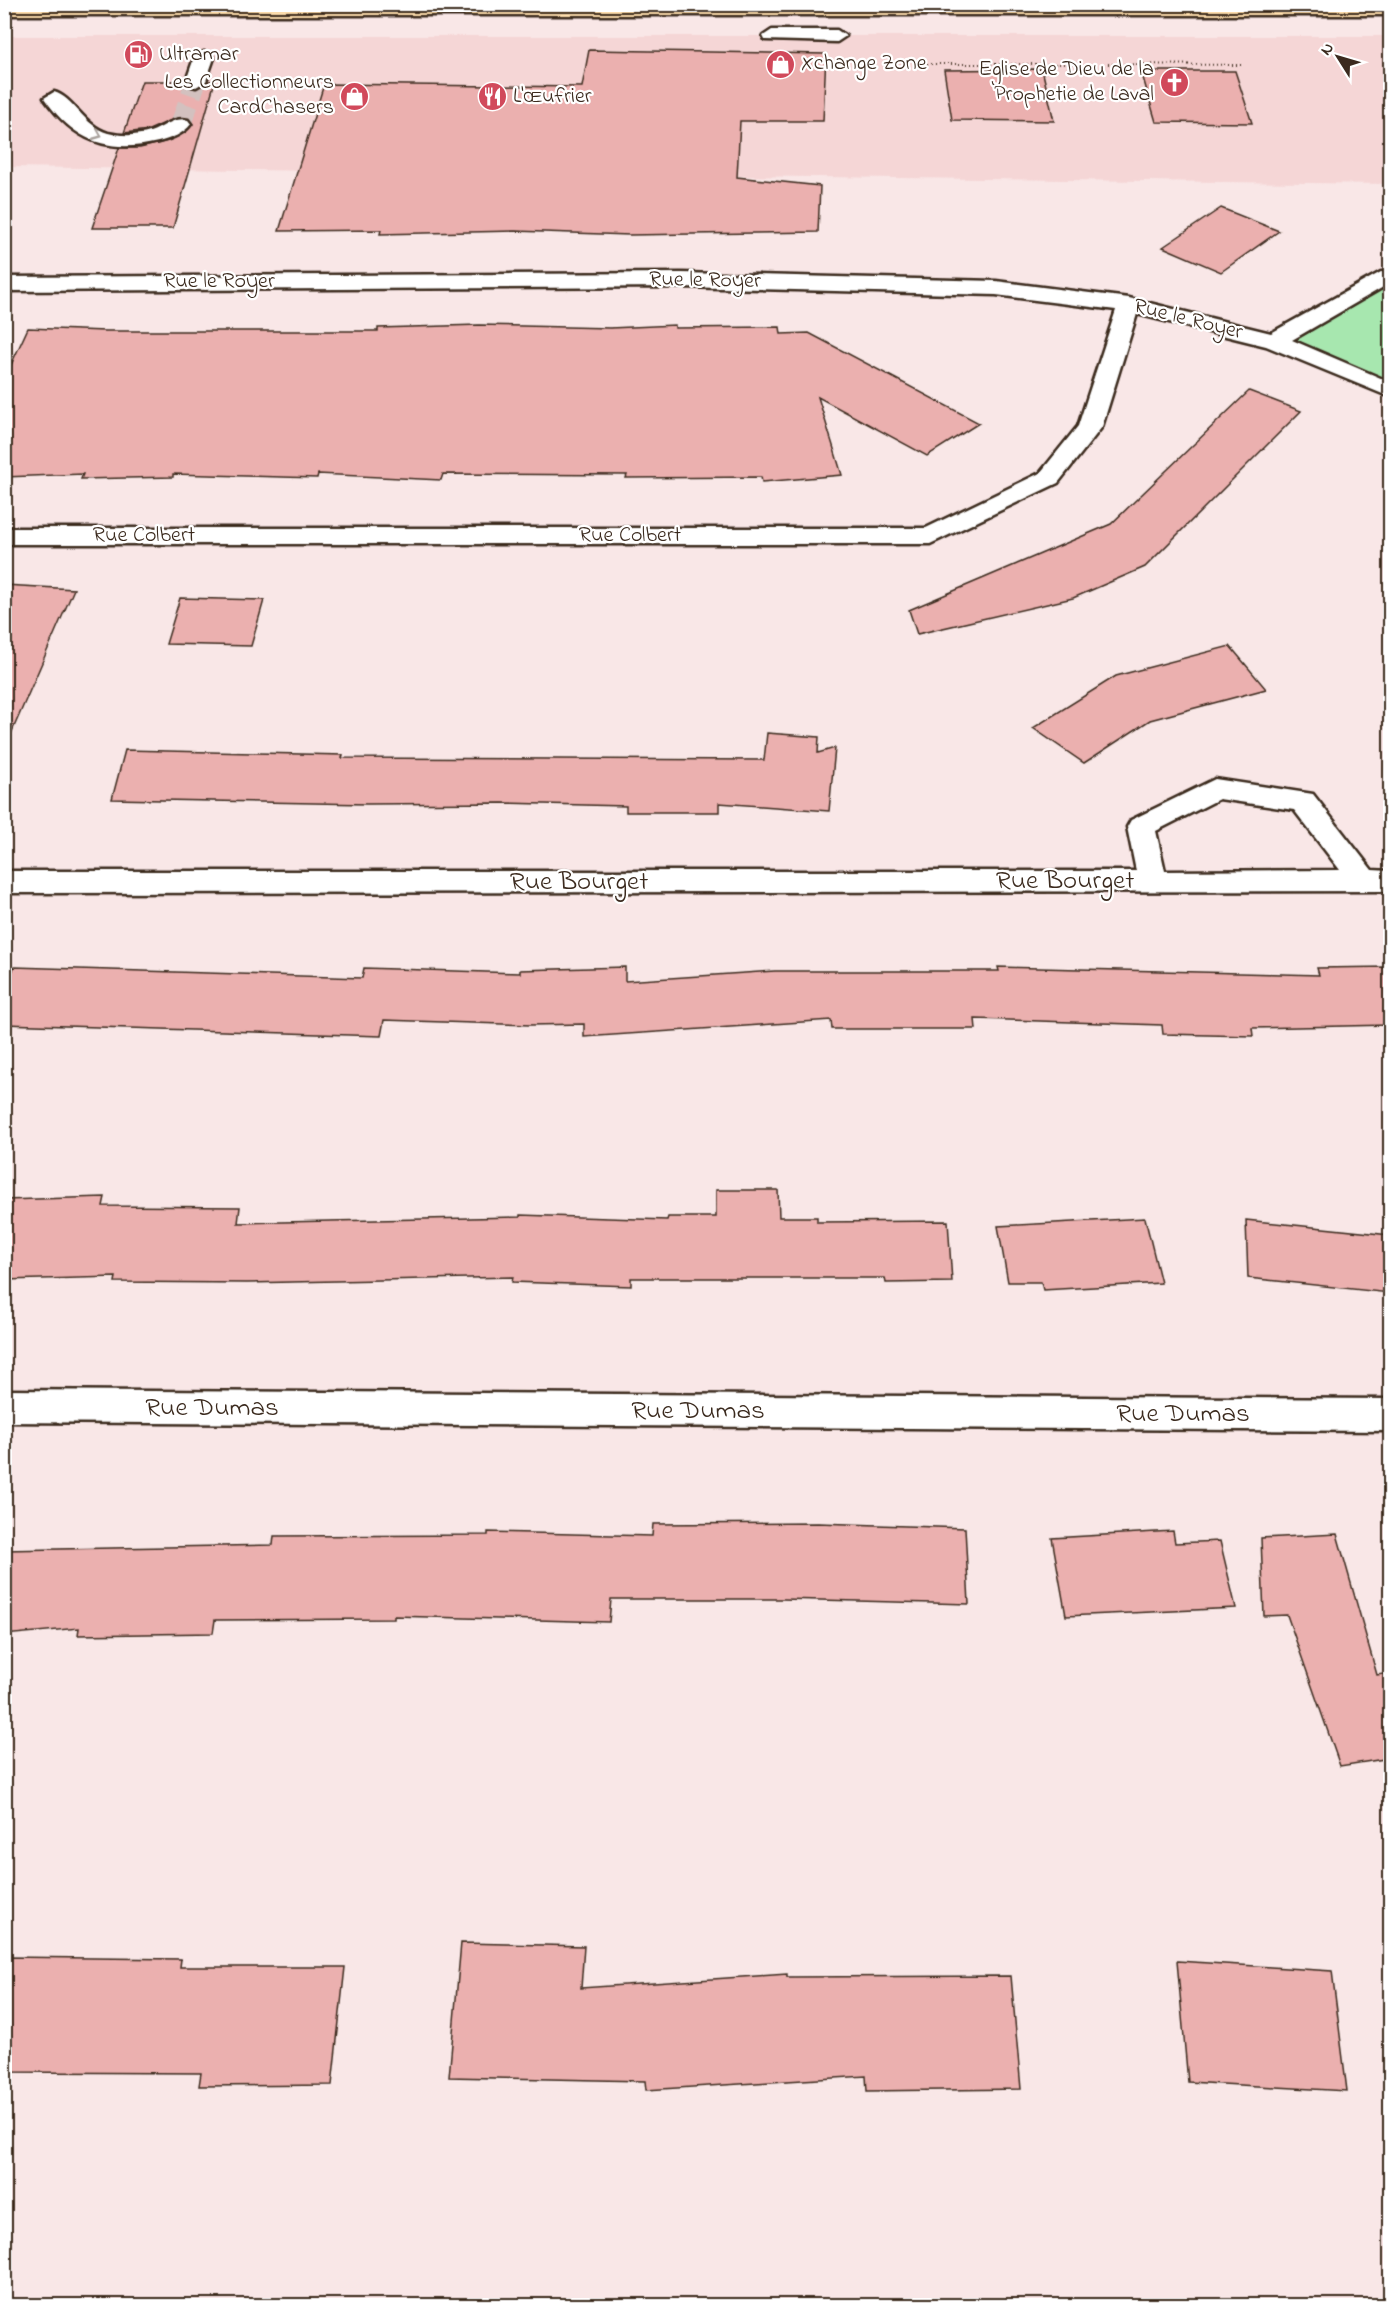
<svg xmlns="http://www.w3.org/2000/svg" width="1395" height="2310" viewBox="0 0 1395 2310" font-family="'Indie Flower',sans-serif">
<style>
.built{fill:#f5d6d6}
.green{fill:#a7e7af;stroke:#718866;stroke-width:1.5}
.building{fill:#ebb0af;stroke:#3b2a1e;stroke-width:1.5}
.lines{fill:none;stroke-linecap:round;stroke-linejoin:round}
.minor-tunnel{stroke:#d3c1bf;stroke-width:21;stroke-dasharray:21 10;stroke-linecap:butt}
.minor-casing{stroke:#3b2a1e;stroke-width:5}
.major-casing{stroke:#3b2a1e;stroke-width:5}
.path{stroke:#3b2a1e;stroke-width:2;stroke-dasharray:1 3;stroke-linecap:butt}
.minor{fill:#fff;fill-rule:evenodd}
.major{fill:#fcdcac;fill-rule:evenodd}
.oneway{stroke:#a79f9a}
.labels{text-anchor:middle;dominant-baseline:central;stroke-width:4.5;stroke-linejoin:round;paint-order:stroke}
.far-poi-label{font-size:22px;fill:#3b2a1e;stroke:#fff;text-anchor:start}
.far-street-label{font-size:22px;fill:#3b2a1e;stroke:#fff}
.street-label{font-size:27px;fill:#3b2a1e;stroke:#fff}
</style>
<rect width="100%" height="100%" fill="#f9e7e7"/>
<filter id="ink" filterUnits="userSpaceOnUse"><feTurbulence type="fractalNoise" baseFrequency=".0167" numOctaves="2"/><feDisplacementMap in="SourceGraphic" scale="12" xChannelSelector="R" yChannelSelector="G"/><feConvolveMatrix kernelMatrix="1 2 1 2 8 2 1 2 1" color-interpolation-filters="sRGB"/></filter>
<g filter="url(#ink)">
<path class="built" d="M 5,36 L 1390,36 L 1390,184 L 5,167 Z"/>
<path class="green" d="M 1381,279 L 1390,279 L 1390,390 L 1274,341 Z"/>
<g class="building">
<path d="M 589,50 L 826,54 L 823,121 L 740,121 L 737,177 L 820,186 L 818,232 L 630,235 L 515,231 L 380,234 L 381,230 L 279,231 L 324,84 L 582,87 Z"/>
<path d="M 1042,69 L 1054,121 L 952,120 L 944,70 Z"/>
<path d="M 1141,71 L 1235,71 L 1252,123 L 1156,122 Z"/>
<path d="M 142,81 L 184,81 L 187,86 L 195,89 L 208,81 L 215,81 L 173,228 L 92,228 L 119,148 L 140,148 L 168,141 L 186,132 L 193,124 L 188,118 L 178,117 L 149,130 L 124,133 Z"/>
<path d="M 1221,208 L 1279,231 L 1221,272 L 1163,247 Z"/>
<path d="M 479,325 L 610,328 L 675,325 L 675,328 L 780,327 L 781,334 L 809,333 L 979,423 L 927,456 L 818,397 L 842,475 L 762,482 L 761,477 L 626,478 L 627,475 L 443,474 L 441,480 L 318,474 L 317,478 L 173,474 L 173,477 L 81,479 L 83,474 L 4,477 L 4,380 L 28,328 L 105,331 L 378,331 L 378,328 Z"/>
<path d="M 1249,391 L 1301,411 L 1145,567 L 1073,598 L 917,634 L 909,610 L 1111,524 Z"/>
<path d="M 4,585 L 74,589 L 4,750 Z"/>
<path d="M 180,598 L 264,600 L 251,646 L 166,644 Z"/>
<path d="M 1230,646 L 1266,689 L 1150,720 L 1084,763 L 1033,728 L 1116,676 Z"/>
<path d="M 767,733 L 819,737 L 818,753 L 835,748 L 829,811 L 719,803 L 719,812 L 626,812 L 626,806 L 502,803 L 367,804 L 112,799 L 125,750 L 343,755 L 342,758 L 764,760 Z"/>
<path d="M 14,967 L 362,978 L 364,968 L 520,973 L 520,970 L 625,967 L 625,981 L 775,971 L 999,971 L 998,967 L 1319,975 L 1317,968 L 1390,967 L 1390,1025 L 1252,1028 L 1253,1036 L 1163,1034 L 1162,1025 L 975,1019 L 976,1029 L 832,1029 L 831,1020 L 584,1037 L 584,1024 L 530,1025 L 384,1020 L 381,1036 L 4,1024 L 4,994 Z"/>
<path d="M 716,1190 L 778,1190 L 779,1217 L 817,1217 L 817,1222 L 948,1221 L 952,1282 L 886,1283 L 885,1278 L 631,1278 L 631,1286 L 512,1282 L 513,1277 L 247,1283 L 115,1282 L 116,1277 L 4,1280 L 4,1200 L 105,1197 L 103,1206 L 240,1207 L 238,1223 L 520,1217 L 520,1215 L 667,1220 L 668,1217 L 716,1217 Z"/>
<path d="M 1145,1218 L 1161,1283 L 1043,1290 L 1041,1282 L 1008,1282 L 998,1226 Z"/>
<path d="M 1246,1220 L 1390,1235 L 1390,1293 L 1248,1278 Z"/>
<path d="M 818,1523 L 965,1528 L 969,1604 L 783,1599 L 611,1599 L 609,1622 L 394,1616 L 394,1619 L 215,1620 L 213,1633 L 78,1635 L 79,1628 L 4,1635 L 4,1550 L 273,1545 L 274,1536 L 488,1535 L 488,1532 L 652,1536 L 653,1524 Z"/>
<path d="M 1173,1531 L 1175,1543 L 1220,1541 L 1236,1608 L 1066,1616 L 1052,1538 Z"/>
<path d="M 1337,1534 L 1377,1675 L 1390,1673 L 1390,1758 L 1340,1766 L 1287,1615 L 1264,1616 L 1261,1538 Z"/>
<path d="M 461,1943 L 584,1946 L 581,1988 L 787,1974 L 787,1977 L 1011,1976 L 1021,2089 L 867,2091 L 866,2076 L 646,2090 L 645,2081 L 449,2077 Z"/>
<path d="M 4,1957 L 181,1959 L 180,1967 L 345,1967 L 332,2085 L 199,2086 L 201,2073 L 4,2072 Z"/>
<path d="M 1177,1961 L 1332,1971 L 1347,2091 L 1188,2082 Z"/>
</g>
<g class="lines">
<path class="minor-tunnel" d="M 181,124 L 196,81"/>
<defs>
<g id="minor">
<path d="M 772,30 L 837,30 L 846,36 L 837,42 L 765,40 L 763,36 Z"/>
<path d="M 204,52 L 214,58 L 206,81 L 196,87 L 189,85 L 186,81 L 194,58 Z"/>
<path d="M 54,92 C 73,97 84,126 108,133 C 121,136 137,136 150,132 C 163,128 174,116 188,120 L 191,124 C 184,134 170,139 158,142 C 108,154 74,141 44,98 Z"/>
<path d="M 1381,272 L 1390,273 L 1390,285 L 1385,286 L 1292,340 L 1390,382 L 1390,397 L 1266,346 L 1137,314 L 1102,427 L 1058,483 L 930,544 L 4,544 L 4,528 L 926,528 L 1040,473 L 1078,426 L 1116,310 L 996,295 L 681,287 L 4,291 L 4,277 L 681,273 L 996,281 L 1129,298 L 1271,333 Z"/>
<path d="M 1215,779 L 1313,794 L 1372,870 L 1390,871 L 1390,891 L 4,893 L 4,871 L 1136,871 L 1127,827 L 1131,820 ZM 1219,799 L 1294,810 L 1340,870 L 1165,871 L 1156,831 Z"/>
<path d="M 4,1390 L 1390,1399 L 1390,1431 L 4,1422 Z"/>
</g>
<rect id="major" x="4" y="4" width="1386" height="11"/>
</defs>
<use href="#minor" class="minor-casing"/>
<use href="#major" class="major-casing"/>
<g class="path">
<path d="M 915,64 L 1072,64"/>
<path d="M 1108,64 L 1243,65"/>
</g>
<use href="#minor" class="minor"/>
<use href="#major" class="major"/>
</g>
<defs><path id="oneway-chevron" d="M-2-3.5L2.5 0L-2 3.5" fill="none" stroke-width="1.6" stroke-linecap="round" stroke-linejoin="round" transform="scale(1.5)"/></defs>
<use class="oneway" href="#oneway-chevron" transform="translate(98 135) rotate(22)"/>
</g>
<defs>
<symbol id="fuel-disc" viewBox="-11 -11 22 22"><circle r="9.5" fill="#d1495b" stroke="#fff"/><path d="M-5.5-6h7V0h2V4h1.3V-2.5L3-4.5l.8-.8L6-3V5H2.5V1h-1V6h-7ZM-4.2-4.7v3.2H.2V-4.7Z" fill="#fff"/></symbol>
<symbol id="shop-disc" viewBox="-11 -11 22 22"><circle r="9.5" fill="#d1495b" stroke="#fff"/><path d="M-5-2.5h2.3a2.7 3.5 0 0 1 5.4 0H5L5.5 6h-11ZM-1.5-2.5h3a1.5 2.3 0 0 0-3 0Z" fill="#fff"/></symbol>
<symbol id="church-disc" viewBox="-11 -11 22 22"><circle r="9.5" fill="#d1495b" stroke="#fff"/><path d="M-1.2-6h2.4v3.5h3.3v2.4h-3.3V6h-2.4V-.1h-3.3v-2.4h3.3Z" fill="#fff"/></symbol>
<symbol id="restaurant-disc" viewBox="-11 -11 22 22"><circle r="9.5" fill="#d1495b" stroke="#fff"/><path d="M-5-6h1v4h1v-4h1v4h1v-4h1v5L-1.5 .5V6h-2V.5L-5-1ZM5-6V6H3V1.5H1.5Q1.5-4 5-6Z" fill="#fff"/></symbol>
</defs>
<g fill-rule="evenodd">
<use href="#fuel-disc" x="122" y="38" width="33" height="33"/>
<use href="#shop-disc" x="764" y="48" width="33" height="33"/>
<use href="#church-disc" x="1158" y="66" width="33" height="33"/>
<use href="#shop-disc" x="338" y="80" width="33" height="33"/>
<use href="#restaurant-disc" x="476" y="80" width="33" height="33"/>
</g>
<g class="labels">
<g class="far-poi-label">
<text x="159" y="55">Ultramar</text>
<text x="801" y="64">Xchange Zone</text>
<text x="1154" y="70" text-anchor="end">Eglise de Dieu de la<tspan x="1154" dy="25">Prophetie de Laval</tspan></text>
<text x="334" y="83" text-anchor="end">Les Collectionneurs<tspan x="334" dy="25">CardChasers</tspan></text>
<text x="513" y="97">L'Œufrier</text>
</g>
<g class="far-street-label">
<text transform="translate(705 281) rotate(1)">Rue le Royer</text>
<text x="219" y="282">Rue le Royer</text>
<text transform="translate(1188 320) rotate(14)">Rue le Royer</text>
<text x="144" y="536">Rue Colbert</text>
<text x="630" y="536">Rue Colbert</text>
</g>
<g class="street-label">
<text x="1065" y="881">Rue Bourget</text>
<text x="579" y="882">Rue Bourget</text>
<text x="212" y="1408">Rue Dumas</text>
<text x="698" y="1411">Rue Dumas</text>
<text x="1183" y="1414">Rue Dumas</text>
</g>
</g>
<rect width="1395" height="2310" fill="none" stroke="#fff" stroke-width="24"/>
<rect x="12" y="12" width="1371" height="2286" fill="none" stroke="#3b2a1e" stroke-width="2" filter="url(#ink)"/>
<g transform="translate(1338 57) rotate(307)" stroke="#ffffff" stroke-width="4.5" paint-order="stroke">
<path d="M0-4.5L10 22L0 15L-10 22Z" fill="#3b2a1e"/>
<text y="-9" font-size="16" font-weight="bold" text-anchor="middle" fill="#3b2a1e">N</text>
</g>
</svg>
